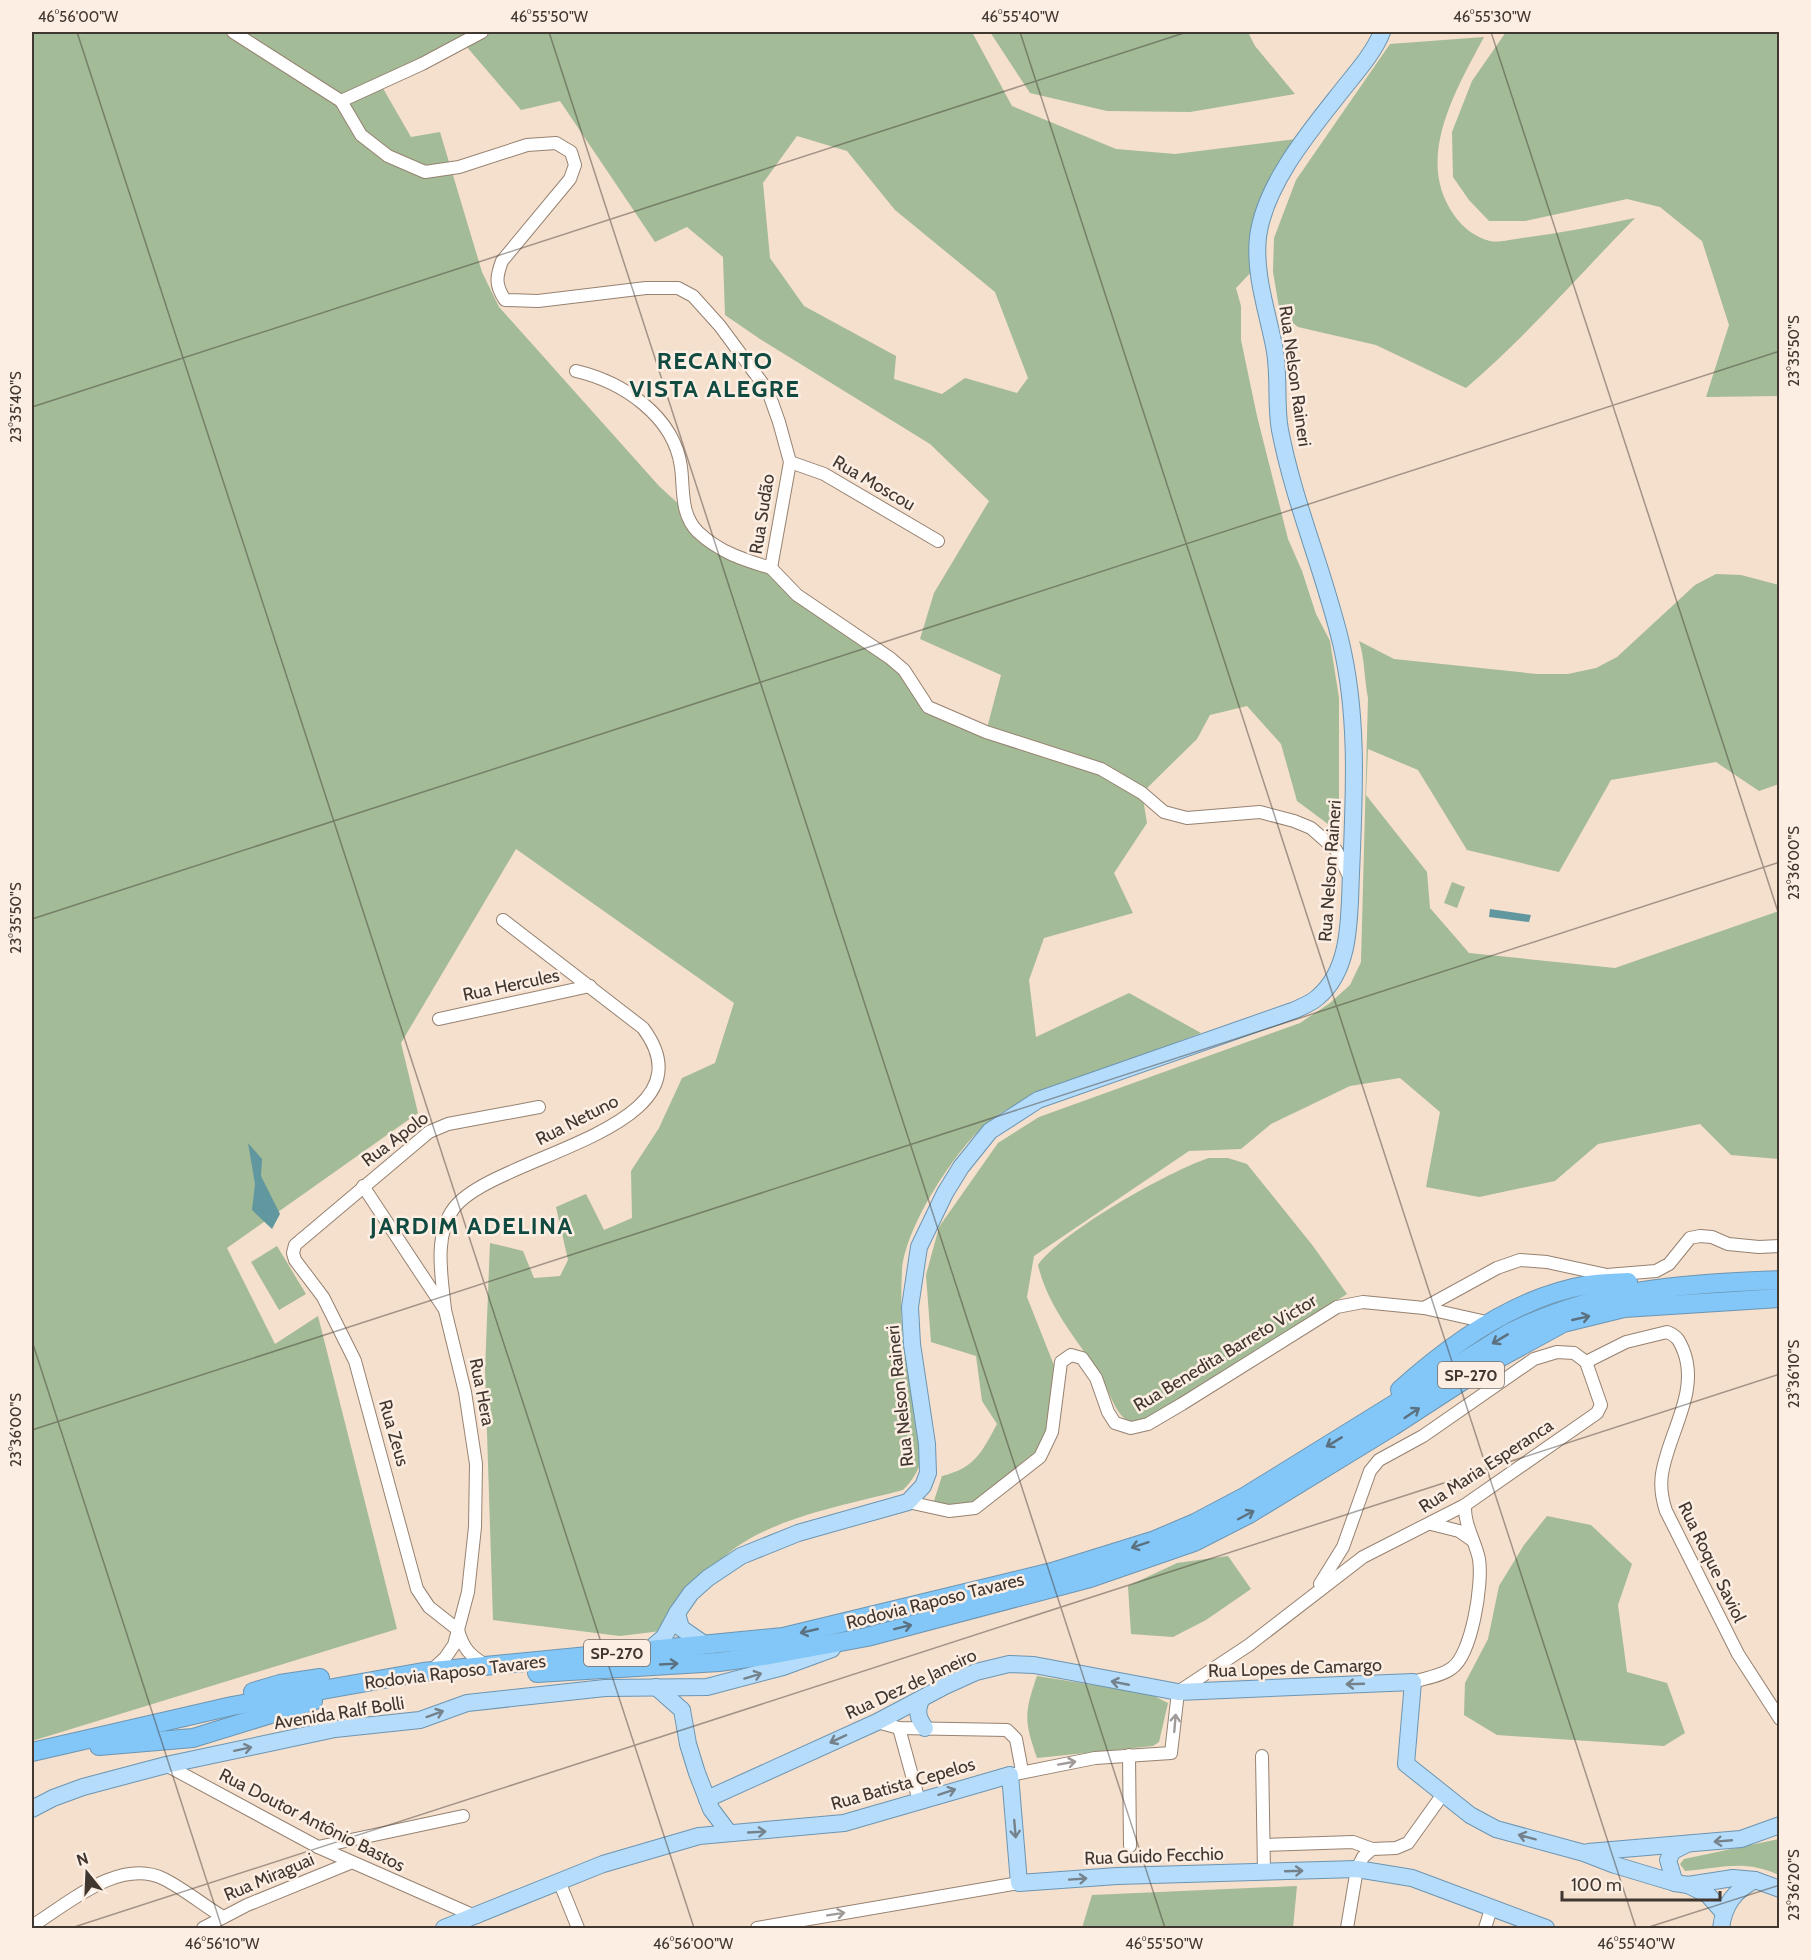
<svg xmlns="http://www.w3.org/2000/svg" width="1811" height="1960" viewBox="0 0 1811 1960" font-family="Cabin,sans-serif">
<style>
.green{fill:#a3bb96;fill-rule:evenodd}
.water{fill:#6198a0}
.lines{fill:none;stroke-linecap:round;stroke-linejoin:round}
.minor-casing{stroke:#968271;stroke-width:14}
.major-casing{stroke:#6c95b2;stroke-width:18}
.highway-casing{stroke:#6c95b2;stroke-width:20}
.minor{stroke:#fff;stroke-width:12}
.major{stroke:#b5ddfb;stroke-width:16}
.highway{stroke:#83c7f8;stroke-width:18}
.oneway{stroke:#5b7180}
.oneway2{stroke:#75828b}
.oneway3{stroke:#a09b98}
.ticks{fill:none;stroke:#403730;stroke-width:1.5;stroke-opacity:0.45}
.labels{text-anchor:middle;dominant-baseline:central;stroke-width:5;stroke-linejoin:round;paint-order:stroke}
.shield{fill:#fceee3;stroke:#786e66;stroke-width:1.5}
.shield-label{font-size:16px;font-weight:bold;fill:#403730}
.street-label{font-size:18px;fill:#403730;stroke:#fceee3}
.district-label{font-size:24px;font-weight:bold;letter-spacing:1.5px;fill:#104a41;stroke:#fceee3}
.neatline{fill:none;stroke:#403730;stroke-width:2}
.ticks-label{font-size:15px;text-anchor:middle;fill:#403730}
</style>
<rect width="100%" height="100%" fill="#f5dfcd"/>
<g class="green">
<path d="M 32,32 L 972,32 L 1012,106 L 1116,149 L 1175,154 L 1304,138 L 1271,196 L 1257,266 L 1236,288 L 1241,306 L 1241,340 L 1257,416 L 1288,539 L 1302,571 L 1316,614 L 1330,641 L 1339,698 L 1339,837 L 1336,830 L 1297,801 L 1281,744 L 1247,706 L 1210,715 L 1197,739 L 1142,793 L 1147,823 L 1114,873 L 1133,913 L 1044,938 L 1029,980 L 1036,1037 L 1129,993 L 1201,1033 C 1158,1049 1116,1066 1073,1082 C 1045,1093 1011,1103 987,1123 C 955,1150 904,1229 902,1271 C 901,1289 901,1311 902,1330 C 906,1380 948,1448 903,1490 C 847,1505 763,1518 720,1561 C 699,1582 680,1608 661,1631 L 620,1636 L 493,1620 L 485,1370 L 490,1243 L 523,1251 L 534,1278 L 560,1276 L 568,1260 L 556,1207 L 586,1194 L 604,1230 L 632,1218 L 631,1171 L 659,1128 L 682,1078 L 715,1063 L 734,1003 L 516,849 L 401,1043 L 418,1113 L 227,1248 L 275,1344 L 318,1316 L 397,1629 L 32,1741 ZM 460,39 L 521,110 L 560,101 L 655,242 L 687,227 L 723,257 L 725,315 L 760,339 L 930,444 L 989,501 L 934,593 L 920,639 L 1001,675 L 987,728 L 928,707 L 890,658 L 797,595 L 771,568 L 697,531 L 685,510 L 659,486 L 499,307 L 482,272 L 440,132 L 411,137 L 377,78 ZM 797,136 L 847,151 L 895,210 L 995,292 L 1028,378 L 1017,393 L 965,378 L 942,394 L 894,379 L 896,356 L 804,306 L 770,258 L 763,183 Z"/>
<path d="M 990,32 L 1248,32 L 1255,46 L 1295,94 L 1190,112 L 1107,111 L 1030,93 Z"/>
<path d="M 1506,32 L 1779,32 L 1779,396 L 1706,397 L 1729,325 L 1702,241 L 1660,207 L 1627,199 L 1525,221 L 1489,221 L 1469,200 L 1453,177 L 1452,132 L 1472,81 Z"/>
<path d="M 1484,37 C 1456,90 1414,159 1454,215 C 1462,227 1476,238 1490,241 C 1499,243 1513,239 1522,238 C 1560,233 1597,226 1635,218 C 1579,275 1526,337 1466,388 L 1376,345 L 1298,327 L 1280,313 L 1273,272 L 1274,238 L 1296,180 L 1390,44 Z"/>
<path d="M 1716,574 L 1741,575 L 1779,585 L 1779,784 L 1759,791 L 1716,762 L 1611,780 L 1559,872 L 1467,850 L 1418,770 L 1368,749 L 1366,795 L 1427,872 L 1430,908 L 1469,953 L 1615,968 L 1779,911 L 1779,1159 L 1731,1155 L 1700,1124 L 1598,1144 L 1555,1181 L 1479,1197 L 1426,1187 L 1440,1112 L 1400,1078 L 1350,1086 L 1271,1124 L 1241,1149 L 1189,1151 L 1034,1256 L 1027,1297 L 1057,1373 L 1050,1431 L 1039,1456 L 974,1507 L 948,1510 L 933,1504 L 942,1476 C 975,1468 982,1452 997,1424 L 982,1401 L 976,1356 L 931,1342 L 926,1275 L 939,1227 L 998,1143 L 1039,1117 L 1300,1023 L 1330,1003 L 1350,985 L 1361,962 L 1368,698 C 1364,678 1365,659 1359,641 L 1394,659 L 1537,674 L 1568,674 L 1596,668 L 1617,657 L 1695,585 Z"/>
<path d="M 1452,882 L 1465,887 L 1457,908 L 1444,903 Z"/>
<path d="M 1209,1158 L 1228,1158 L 1247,1164 L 1313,1246 L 1347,1294 L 1145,1421 C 1140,1421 1131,1422 1127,1420 C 1115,1414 1107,1385 1099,1373 C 1075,1337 1048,1307 1038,1265 C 1061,1232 1169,1171 1209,1158 Z"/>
<path d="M 277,1246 L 306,1294 L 279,1310 L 251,1262 Z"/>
<path d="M 1547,1516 L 1591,1525 L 1632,1564 L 1618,1605 L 1627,1672 L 1667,1683 L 1685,1733 L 1664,1746 L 1497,1735 L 1464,1715 L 1465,1683 L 1488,1639 L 1499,1586 L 1524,1545 Z"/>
<path d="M 1228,1556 L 1251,1589 L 1206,1620 L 1173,1637 L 1131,1634 L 1128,1586 L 1177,1563 Z"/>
<path d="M 1037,1676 L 1150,1694 L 1168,1703 L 1159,1742 L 1153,1746 L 1037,1758 C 1024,1721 1024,1713 1037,1676 Z"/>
<path d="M 1779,1839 L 1779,1875 C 1743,1859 1723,1868 1685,1871 L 1680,1864 L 1684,1859 Z"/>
<path d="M 1297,1886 L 1293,1928 L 1082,1928 L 1092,1895 Z"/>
</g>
<g class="water">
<path d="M 1490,909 L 1531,915 L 1529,922 L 1489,917 Z"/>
<path d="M 248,1143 L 262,1159 L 261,1176 L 280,1214 L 272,1229 L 252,1210 L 255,1184 Z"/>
</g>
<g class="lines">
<defs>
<g id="minor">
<path d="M 233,32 L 341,101 L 422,64 L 482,32"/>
<path d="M 341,101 L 361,135 L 388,156 L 425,172 L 459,167 L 527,145 L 556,143 L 571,152 L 575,165 L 570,179 L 502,261 C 496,277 495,285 505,300 L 538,301 L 646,288 L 678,288 L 693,296 L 720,326 L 768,391 L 779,422 L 790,462 L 771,568"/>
<path d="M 576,371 C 623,382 674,416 681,467 C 684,490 680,514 698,532 C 719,552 744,560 771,568"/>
<path d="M 790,462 L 824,474 L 938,541"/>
<path d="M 771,568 L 797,595 L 890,658 L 904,670 L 928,707 L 986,732 L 1101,769 L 1142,793 L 1164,812 L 1187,818 L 1260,812 L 1294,821 L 1311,828 L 1336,850 L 1350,878"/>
<path d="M 439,1019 L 590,986"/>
<path d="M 363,1186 L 445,1310 L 465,1392 L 476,1464 L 475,1527 L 468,1592 L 454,1645 L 445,1658 L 431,1671"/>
<path d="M 1424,1308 L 1491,1323"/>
<path d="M 445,1310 C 442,1278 433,1236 454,1208 C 495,1154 719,1130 643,1028 L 503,920"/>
<path d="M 1586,1362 L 1626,1342 L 1667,1332 C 1678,1336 1680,1342 1684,1352 C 1699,1393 1668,1434 1662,1474 C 1660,1487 1662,1499 1666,1511 L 1738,1654 L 1780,1719"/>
<path d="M 908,1502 L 949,1511 L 975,1508 L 1040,1457 L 1052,1432 L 1061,1362 L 1071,1355 L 1082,1358 L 1096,1378 L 1108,1412 L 1115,1423 L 1131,1428 L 1148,1424 L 1182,1404 L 1337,1307 L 1363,1302 L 1424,1308 L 1497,1268 L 1520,1260 L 1547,1262 L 1607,1275 L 1656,1271 L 1669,1264 L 1690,1238 L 1700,1236 L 1712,1237 L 1728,1244 L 1759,1247 L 1780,1246"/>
<path d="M 1431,1524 L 1459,1531 L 1472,1540"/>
<path d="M 1320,1584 L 1343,1547 L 1370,1471 L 1379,1460 L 1423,1436 L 1534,1359 L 1557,1352 L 1574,1353 L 1586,1362"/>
<path d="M 457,1629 L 429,1607 L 417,1589 L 355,1361 L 323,1297 L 295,1260 L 293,1253 L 295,1245 L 429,1132 L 448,1124 L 539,1107"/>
<path d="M 458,1630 C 463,1648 470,1656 486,1665"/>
<path d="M 1413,1682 C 1425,1678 1442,1676 1452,1668 C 1472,1654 1483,1583 1479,1559 C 1475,1540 1464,1525 1465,1505"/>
<path d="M 877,1722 L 899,1728 L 1007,1730 L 1016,1739 L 1022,1771"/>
<path d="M 899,1728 L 919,1801"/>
<path d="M 1129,1755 L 1130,1846"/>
<path d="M 1262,1756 L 1264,1871"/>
<path d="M 166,1765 L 318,1847 L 477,1917"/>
<path d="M 1010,1775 L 1095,1758 L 1171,1753 L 1178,1692 L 1249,1645 L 1363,1557 L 1465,1505 L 1597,1413 L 1601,1405 L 1586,1362"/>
<path d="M 1264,1845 L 1353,1842 L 1372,1849"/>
<path d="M 318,1847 L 463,1816"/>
<path d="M 559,1881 L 578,1928"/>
<path d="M 32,1926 C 69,1903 120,1857 164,1879 C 184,1889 203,1905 223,1917"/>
<path d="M 203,1928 L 247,1905 L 350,1863"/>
<path d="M 757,1928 L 1019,1883"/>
<path d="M 1347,1928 L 1357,1869 L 1363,1857 L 1372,1849 L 1396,1848 L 1408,1843 L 1443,1794"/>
<path d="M 1485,1928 L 1491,1909"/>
</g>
<g id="major">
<path d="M 677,1613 L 681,1628 L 704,1644"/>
<path d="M 650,1649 L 664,1637 L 677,1613 L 691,1593 L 708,1578 L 741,1556 L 798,1533 L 908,1502 L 923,1486 L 928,1473 L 927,1444 L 912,1344 L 910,1307 L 919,1247 L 945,1193 L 961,1167 L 990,1131 L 1038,1100 L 1295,1010 C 1303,1006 1312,1003 1318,997 C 1352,968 1349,915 1351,874 C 1354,796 1359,719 1341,643 C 1324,571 1294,503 1280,430 C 1275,403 1280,374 1274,346 C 1267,310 1254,274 1258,237 C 1265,182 1314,126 1347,84 C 1360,68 1375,50 1382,32"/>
<path d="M 656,1687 L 682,1710 L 688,1744 L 697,1773 L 711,1809 L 729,1833"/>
<path d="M 921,1700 C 916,1712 918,1718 925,1728"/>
<path d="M 707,1799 L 877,1722 L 945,1686 L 976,1672 L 1009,1664 L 1034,1665 L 1178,1692 L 1413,1682 L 1406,1764 L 1470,1815 L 1496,1829 L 1584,1853 L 1615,1865 L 1675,1883 L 1688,1885 L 1733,1878 L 1755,1880 L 1780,1889"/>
<path d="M 32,1809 L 53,1798 L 83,1787 L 166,1765 L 335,1729 L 420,1720 L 467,1703 L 605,1688 L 707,1687 L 783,1667 L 832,1649"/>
<path d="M 1588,1852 L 1741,1839 L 1780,1825"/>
<path d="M 1675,1883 L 1668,1860 L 1673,1851 L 1687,1844"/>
<path d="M 1688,1885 L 1708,1895 L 1723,1912"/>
<path d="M 444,1928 L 603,1864 L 699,1836 L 844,1823 L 1010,1775 L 1019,1883 L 1117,1876 L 1357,1869 L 1412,1878 L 1546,1928"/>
<path d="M 1721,1928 C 1724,1905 1734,1891 1755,1880"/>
</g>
<g id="highway">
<path d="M 1400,1390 C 1452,1343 1516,1297 1587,1285 C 1600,1283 1614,1283 1628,1282"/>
<path d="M 537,1673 L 719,1662 L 770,1655 L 867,1637 L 1090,1578 L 1194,1542 L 1249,1514 L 1393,1426 L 1490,1363 L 1563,1323 L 1624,1308 L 1780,1298"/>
<path d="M 253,1692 L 280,1684 L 320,1678"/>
<path d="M 99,1746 L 193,1738 L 313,1701"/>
<path d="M 32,1752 L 232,1706 L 423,1672 L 783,1637 L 1052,1572 L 1155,1540 L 1195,1523 L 1246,1496 L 1511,1332 C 1604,1287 1679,1285 1780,1280"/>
</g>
</defs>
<use href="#minor" class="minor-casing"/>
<use href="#major" class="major-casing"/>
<use href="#highway" class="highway-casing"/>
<use href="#minor" class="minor"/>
<use href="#major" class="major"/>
<use href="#highway" class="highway"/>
</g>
<defs><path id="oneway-shaft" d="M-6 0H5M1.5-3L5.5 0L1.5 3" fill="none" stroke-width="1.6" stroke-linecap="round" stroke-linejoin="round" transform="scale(1.5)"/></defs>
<g class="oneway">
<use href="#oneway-shaft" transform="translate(1581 1318) rotate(-13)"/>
<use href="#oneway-shaft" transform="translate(1500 1339) rotate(149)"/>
<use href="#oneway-shaft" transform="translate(1412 1413) rotate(-34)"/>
<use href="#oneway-shaft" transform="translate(1334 1442) rotate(149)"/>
<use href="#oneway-shaft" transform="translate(1246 1515) rotate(-28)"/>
<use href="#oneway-shaft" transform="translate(1140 1545) rotate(162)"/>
<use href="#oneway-shaft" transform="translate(903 1627) rotate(-14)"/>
<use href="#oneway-shaft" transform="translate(809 1631) rotate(167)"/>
<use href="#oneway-shaft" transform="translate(669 1664) rotate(-3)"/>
</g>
<g class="oneway2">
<use href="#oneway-shaft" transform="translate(753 1676) rotate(-17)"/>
<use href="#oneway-shaft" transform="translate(1120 1683) rotate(-169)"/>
<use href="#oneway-shaft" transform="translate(1355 1684) rotate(178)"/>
<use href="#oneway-shaft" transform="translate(435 1714) rotate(-20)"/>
<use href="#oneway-shaft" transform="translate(838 1739) rotate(155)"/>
<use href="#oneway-shaft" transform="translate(243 1749) rotate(-12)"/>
<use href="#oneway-shaft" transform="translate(947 1792) rotate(-18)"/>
<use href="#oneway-shaft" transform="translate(1015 1829) rotate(85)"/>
<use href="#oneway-shaft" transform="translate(757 1832) rotate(-3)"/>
<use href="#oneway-shaft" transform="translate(1527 1837) rotate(-165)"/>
<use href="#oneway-shaft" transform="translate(1723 1841) rotate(175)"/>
<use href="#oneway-shaft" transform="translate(1294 1871) rotate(-2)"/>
<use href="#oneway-shaft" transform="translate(1078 1879) rotate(-4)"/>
</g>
<g class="oneway3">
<use href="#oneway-shaft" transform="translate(1175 1723) rotate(-85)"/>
<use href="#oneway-shaft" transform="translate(1067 1763) rotate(-10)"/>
<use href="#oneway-shaft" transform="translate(836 1914) rotate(-9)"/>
</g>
<path class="ticks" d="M 77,32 L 694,1928M 549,32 L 1165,1928M 1020,32 L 1636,1928M 1491,32 L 1780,918M 32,407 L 1187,32M 32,919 L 1780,351M 32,1341 L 222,1928M 32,1430 L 1780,862M 71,1928 L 1780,1374M 1646,1928 L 1780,1885"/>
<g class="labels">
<g class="shield">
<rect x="1438" y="1362" width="66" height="26" rx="4.5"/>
<rect x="584" y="1640" width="66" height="26" rx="4.5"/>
</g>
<g class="shield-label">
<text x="1471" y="1375">SP-270</text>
<text x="617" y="1653">SP-270</text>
</g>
<g class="street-label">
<text transform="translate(1295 376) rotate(82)">Rua Nelson Raineri</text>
<text transform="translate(874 483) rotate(30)">Rua Moscou</text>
<text transform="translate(762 514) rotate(-81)">Rua Sudão</text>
<text transform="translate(1330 871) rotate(-86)">Rua Nelson Raineri</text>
<text transform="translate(511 985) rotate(-12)">Rua Hercules</text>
<text transform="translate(577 1120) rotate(-27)">Rua Netuno</text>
<text transform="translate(395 1139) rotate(-37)">Rua Apolo</text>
<text transform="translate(1225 1353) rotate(-31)">Rua Benedita Barreto Victor</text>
<text transform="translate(482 1392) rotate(79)">Rua Hera</text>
<text transform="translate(900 1396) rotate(-96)">Rua Nelson Raineri</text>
<text transform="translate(394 1433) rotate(74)">Rua Zeus</text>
<text transform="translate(1486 1466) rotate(-33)">Rua Maria Esperanca</text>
<text transform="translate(1712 1562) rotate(64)">Rua Roque Saviol</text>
<text transform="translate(935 1601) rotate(-14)">Rodovia Raposo Tavares</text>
<text transform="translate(1295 1668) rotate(-2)">Rua Lopes de Camargo</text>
<text transform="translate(455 1672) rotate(-7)">Rodovia Raposo Tavares</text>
<text transform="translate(911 1684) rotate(-25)">Rua Dez de Janeiro</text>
<text transform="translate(339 1713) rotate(-9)">Avenida Ralf Bolli</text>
<text transform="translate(903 1784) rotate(-16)">Rua Batista Cepelos</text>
<text transform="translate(312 1820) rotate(27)">Rua Doutor Antônio Bastos</text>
<text transform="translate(1154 1856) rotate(-2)">Rua Guido Fecchio</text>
<text transform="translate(269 1877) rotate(-23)">Rua Miraguai</text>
</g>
<g class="district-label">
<text x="715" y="360">RECANTO<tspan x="715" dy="28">VISTA ALEGRE</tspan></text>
<text x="472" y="1225">JARDIM ADELINA</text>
</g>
</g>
<rect width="1811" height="1960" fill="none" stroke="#fceee3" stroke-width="66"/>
<g transform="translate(87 1873) rotate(342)" stroke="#fceee3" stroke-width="4.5" paint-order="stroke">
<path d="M0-4.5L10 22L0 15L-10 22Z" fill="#403730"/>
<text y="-9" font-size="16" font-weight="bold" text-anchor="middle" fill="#403730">N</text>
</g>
<path d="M1562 1891v9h158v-9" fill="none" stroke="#403730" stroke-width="3"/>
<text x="1571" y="1891" font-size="18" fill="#403730" stroke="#fceee3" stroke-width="4.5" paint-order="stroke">100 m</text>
<rect x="33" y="33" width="1745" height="1894" class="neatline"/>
<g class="ticks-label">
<text x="78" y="22">46°56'00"W</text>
<text x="549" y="22">46°55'50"W</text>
<text x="1020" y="22">46°55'40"W</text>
<text x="1492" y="22">46°55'30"W</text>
<text transform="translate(1794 351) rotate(-90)" y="5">23°35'50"S</text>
<text transform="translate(16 407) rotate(-90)" y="5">23°35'40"S</text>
<text transform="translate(1794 863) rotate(-90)" y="5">23°36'00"S</text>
<text transform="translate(16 918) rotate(-90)" y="5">23°35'50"S</text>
<text transform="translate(1794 1374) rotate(-90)" y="5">23°36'10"S</text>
<text transform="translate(16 1430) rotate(-90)" y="5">23°36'00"S</text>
<text transform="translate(1794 1885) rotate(-90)" y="5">23°36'20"S</text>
<text x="222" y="1949">46°56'10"W</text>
<text x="693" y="1949">46°56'00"W</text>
<text x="1164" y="1949">46°55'50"W</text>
<text x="1636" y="1949">46°55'40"W</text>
</g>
</svg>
